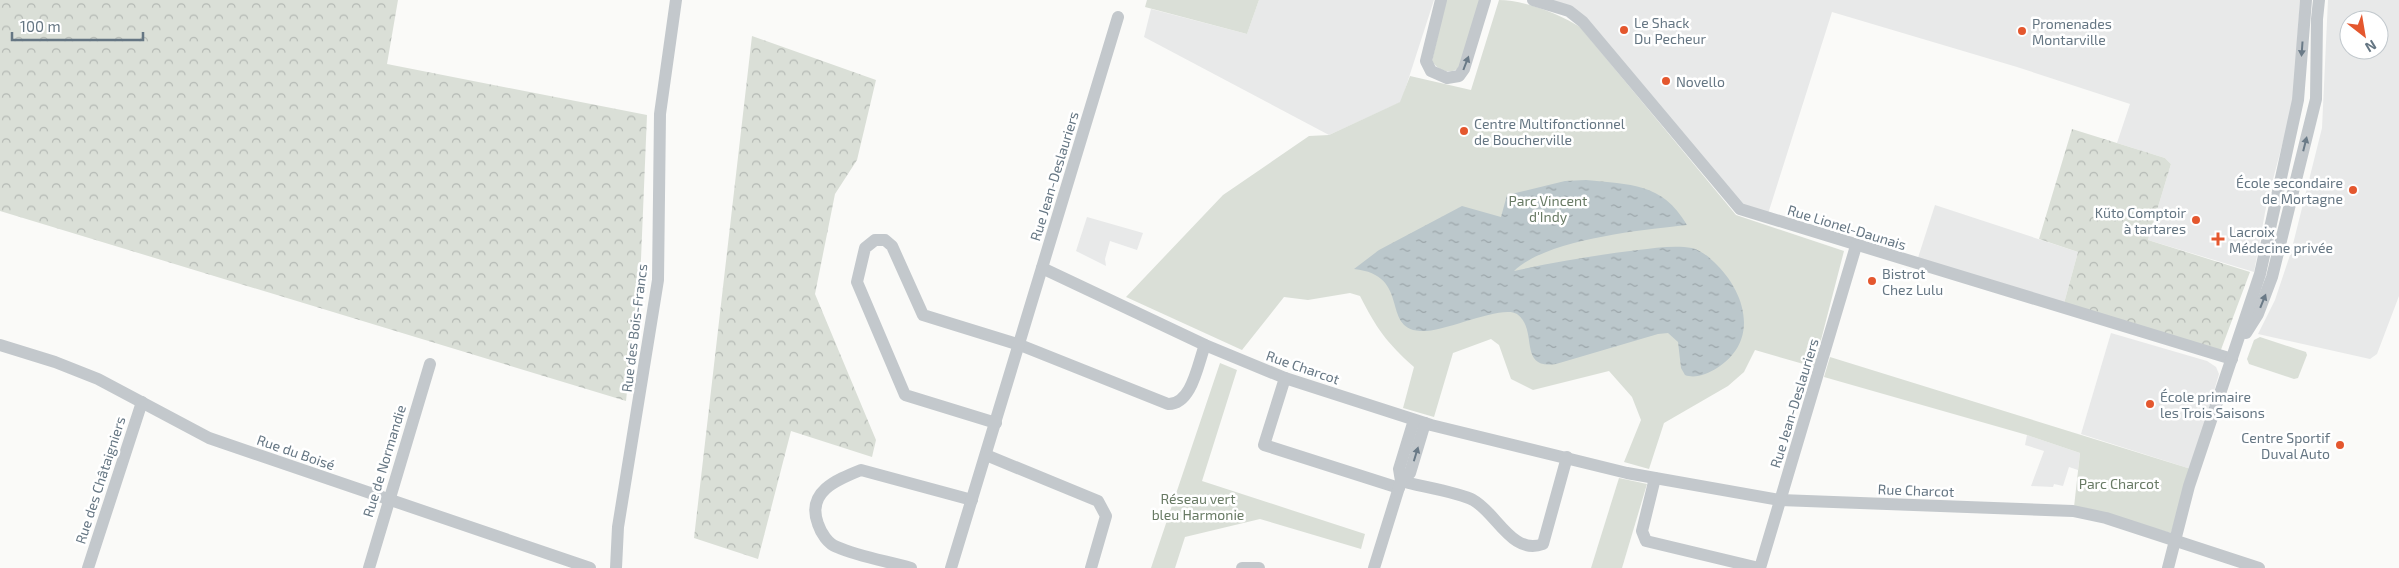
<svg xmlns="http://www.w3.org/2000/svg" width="2399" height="568" viewBox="0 0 2399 568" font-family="'Exo 2',sans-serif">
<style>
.built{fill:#e8e9e9;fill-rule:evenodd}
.green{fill:#dadfd7}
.forest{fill:url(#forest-crowns)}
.water{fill:url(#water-ripples)}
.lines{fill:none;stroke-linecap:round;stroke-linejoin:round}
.minor{stroke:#c3c8cc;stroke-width:12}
.oneway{fill:#6a7a87}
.poi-dot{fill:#e4572e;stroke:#fff;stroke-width:2}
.labels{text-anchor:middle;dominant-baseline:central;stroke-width:5;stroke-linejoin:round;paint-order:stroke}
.poi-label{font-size:14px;fill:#657683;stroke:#fff;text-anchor:start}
.street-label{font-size:14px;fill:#657683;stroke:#fff}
.park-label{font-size:14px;fill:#687a64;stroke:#fff}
</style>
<defs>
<pattern id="forest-crowns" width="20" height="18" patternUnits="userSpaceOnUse" patternTransform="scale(1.25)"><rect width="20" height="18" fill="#dadfd7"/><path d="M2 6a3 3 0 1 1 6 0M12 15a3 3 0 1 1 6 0" fill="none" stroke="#b4b9b4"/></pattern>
<pattern id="water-ripples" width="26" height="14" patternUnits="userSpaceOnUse" patternTransform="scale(1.25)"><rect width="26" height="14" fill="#bbc7cb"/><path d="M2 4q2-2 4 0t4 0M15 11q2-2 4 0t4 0" fill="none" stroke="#9ca6aa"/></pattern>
</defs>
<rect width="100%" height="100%" fill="#fafaf8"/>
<g class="built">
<path d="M 1259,0 L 1434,0 L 1401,102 L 1329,135 L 1144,37 L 1151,9 L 1247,34 Z"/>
<path d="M 1533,0 L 2300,0 L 2293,104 L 2267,202 L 2254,272 L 2148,240 L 2171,164 L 2165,158 L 2117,143 L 2130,104 L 2017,67 L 1832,12 L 1767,217 L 1740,209 L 1583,22 Z"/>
<path d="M 2328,0 L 2399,0 L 2399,296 L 2377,354 L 2370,359 L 2258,334 L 2275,300 L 2291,252 L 2322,128 ZM 2349,20 L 2379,20 L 2379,50 L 2349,50 Z"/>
<path d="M 1935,205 L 2078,252 L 2063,307 L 1916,264 Z"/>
<path d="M 1087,217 L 1143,233 L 1137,250 L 1110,241 L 1105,259 L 1106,266 L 1076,251 Z"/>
<path d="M 2111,333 L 2207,361 L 2216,367 L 2219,374 L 2191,469 L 2081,434 Z"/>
<path d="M 2027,435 L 2080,453 L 2078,470 L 2069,467 L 2063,486 L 2054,484 L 2053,487 L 2031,486 L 2044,451 L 2025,445 Z"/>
</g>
<g class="green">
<path d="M 1147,0 L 1259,0 L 1247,34 L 1145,7 Z"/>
<path d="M 1446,0 L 1482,0 C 1477,17 1472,48 1464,62 C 1456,76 1439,73 1432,61 Z"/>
<path d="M 1499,0 C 1524,0 1560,14 1580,27 L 1736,215 L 1844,251 L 1814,367 L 1755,350 L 1744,372 L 1728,386 L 1664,423 L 1649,469 L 1624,462 L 1641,420 L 1632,397 L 1609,371 L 1533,390 L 1511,379 L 1499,345 L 1491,339 L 1453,353 L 1434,417 L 1403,408 L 1414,367 C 1386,342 1377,329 1360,296 L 1350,293 L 1308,300 L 1284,297 L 1242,350 L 1126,297 L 1223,195 L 1309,136 L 1329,135 L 1400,102 L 1410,76 L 1471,90 Z"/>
<path d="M 2260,337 L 2306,352 L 2307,355 L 2298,378 L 2294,379 L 2249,364 L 2247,359 L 2254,340 Z"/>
<path d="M 1830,357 L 2191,469 L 2171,533 L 2074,507 L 2080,453 L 2027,435 L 1824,377 Z"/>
<path d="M 1220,363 L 1237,370 L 1202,481 L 1365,534 L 1361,549 L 1260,519 L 1185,537 L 1175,568 L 1151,568 Z"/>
<path d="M 1619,478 L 1647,484 L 1622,568 L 1591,568 Z"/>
</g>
<g class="forest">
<path d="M 0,0 L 398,0 L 387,64 L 647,115 L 641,259 L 626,401 L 0,211 Z"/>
<path d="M 752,36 L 876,80 L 857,160 L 835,194 L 815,294 L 876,440 L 872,457 L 791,431 L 758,559 L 694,538 Z"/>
<path d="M 2072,129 L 2165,158 L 2171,164 L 2148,240 L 2250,272 L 2219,355 L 2063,307 L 2078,252 L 2039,239 Z"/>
</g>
<path class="water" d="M 1586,180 C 1630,185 1662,182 1687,225 C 1642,230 1547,239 1514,271 C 1555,262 1596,255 1638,250 C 1655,248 1675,245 1692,248 C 1700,250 1708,256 1714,262 C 1746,292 1760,341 1717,368 C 1707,374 1695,379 1685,375 L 1681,368 L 1678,342 L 1668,333 L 1658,334 L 1556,364 C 1517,370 1539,330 1517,314 C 1502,304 1443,333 1420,331 C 1380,328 1412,275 1354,269 L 1379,250 L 1462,206 L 1501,217 L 1507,195 L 1565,181 Z"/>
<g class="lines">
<g class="minor">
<path d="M 1441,0 L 1426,61 L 1431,71 L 1447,78 L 1459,76 L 1464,69 L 1485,0"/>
<path d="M 1533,0 L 1569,11 L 1583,22 L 1740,209 L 2232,359"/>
<path d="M 1042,268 L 1205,345 L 1285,378 L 1431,425 L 1627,473 L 1780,500 L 2073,511 L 2106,518 L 2259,568"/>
<path d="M 2246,333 L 2258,314 L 2272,277 L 2316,99 L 2317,19 L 2319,0"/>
<path d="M 0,345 L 55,362 L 98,379 L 209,438 L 590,568"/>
<path d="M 1285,378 L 1264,445 L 1399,488"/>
<path d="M 996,423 L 905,395 L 857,282 L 865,248 L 875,240 L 885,240 L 892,246 L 923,315 L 1020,345 L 1168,404 C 1192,405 1198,363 1205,345"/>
<path d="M 986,455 L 1098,501 L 1106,516 L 1091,568"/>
<path d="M 1655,478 L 1642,531 L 1646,541 L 1759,568"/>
<path d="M 1401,481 C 1418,486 1459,492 1473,500 C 1496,512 1512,556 1543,544 L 1567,457"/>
<path d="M 1401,481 L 1410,473 L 1425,423"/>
<path d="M 88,568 L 142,402"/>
<path d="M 369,568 L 430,364"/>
<path d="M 616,568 L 618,527 L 658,280 L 660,114 L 676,0"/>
<path d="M 911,568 C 887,561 860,557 837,547 C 828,544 821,533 818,524 C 806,492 836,480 861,470 L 972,500"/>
<path d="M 951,568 L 1118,17"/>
<path d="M 1242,568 L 1259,568"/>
<path d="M 1374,568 L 1401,481 L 1399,469 L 1414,420"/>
<path d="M 1760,568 L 1856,246"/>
<path d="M 2168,568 L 2189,486 L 2260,274 L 2298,100 L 2306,0"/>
</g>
</g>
<defs><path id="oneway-solid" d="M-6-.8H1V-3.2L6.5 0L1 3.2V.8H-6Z" transform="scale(1.25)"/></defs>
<g class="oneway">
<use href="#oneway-solid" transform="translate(2302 49) rotate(94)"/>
<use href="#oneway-solid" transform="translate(1466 63) rotate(-69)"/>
<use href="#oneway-solid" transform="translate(2305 144) rotate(-76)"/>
<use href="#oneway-solid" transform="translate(2263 301) rotate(-68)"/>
<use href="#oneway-solid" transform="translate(1416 454) rotate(-73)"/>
</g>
<g class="poi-dot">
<circle cx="1624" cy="30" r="5"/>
<circle cx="2022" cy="31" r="5"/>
<circle cx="1666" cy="81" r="5"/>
<circle cx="1464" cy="131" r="5"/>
<circle cx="2353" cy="190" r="5"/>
<circle cx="2196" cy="220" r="5"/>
<path d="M2215.5 231.5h5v5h5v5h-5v5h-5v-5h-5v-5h5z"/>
<circle cx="1872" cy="281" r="5"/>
<circle cx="2150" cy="404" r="5"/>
<circle cx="2340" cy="445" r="5"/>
</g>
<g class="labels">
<g class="poi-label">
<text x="1634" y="22">Le Shack<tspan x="1634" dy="16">Du Pecheur</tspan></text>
<text x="2032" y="23">Promenades<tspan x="2032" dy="16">Montarville</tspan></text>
<text x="1676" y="81">Novello</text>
<text x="1474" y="123">Centre Multifonctionnel<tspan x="1474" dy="16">de Boucherville</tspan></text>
<text x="2343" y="182" text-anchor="end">École secondaire<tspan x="2343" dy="16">de Mortagne</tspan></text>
<text x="2186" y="212" text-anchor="end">Küto Comptoir<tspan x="2186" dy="16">à tartares</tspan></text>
<text x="2229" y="231">Lacroix<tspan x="2229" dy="16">Médecine privée</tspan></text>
<text x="1882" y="273">Bistrot<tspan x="1882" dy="16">Chez Lulu</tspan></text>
<text x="2160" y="396">École primaire<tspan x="2160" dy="16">les Trois Saisons</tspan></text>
<text x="2330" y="437" text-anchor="end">Centre Sportif<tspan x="2330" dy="16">Duval Auto</tspan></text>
</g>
<g class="street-label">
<text transform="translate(1054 176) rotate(-73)">Rue Jean-Deslauriers</text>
<text transform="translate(1847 227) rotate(17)">Rue Lionel-Daunais</text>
<text transform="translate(634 328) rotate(-83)">Rue des Bois-Francs</text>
<text transform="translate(1303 367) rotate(19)">Rue Charcot</text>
<text transform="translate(1794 403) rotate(-73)">Rue Jean-Deslauriers</text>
<text transform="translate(296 452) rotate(19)">Rue du Boisé</text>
<text transform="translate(384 461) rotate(-73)">Rue de Normandie</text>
<text transform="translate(100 480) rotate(-72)">Rue des Châtaigniers</text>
<text transform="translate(1916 490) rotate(2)">Rue Charcot</text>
</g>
<g class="park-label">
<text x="1548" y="200">Parc Vincent<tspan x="1548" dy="16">d'Indy</tspan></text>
<text x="2119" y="483">Parc Charcot</text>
<text x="1198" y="498">Réseau vert<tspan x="1198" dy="16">bleu Harmonie</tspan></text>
</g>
</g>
<g transform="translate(2364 35) rotate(149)"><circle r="24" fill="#ffffff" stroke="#c1c8cd"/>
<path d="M0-4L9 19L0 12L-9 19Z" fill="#e4572e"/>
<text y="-8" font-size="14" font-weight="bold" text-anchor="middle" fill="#657683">N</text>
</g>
<path d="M12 32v8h131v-8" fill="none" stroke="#657683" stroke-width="2.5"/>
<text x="20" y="32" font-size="15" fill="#657683" stroke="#ffffff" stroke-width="4" paint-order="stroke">100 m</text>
</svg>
